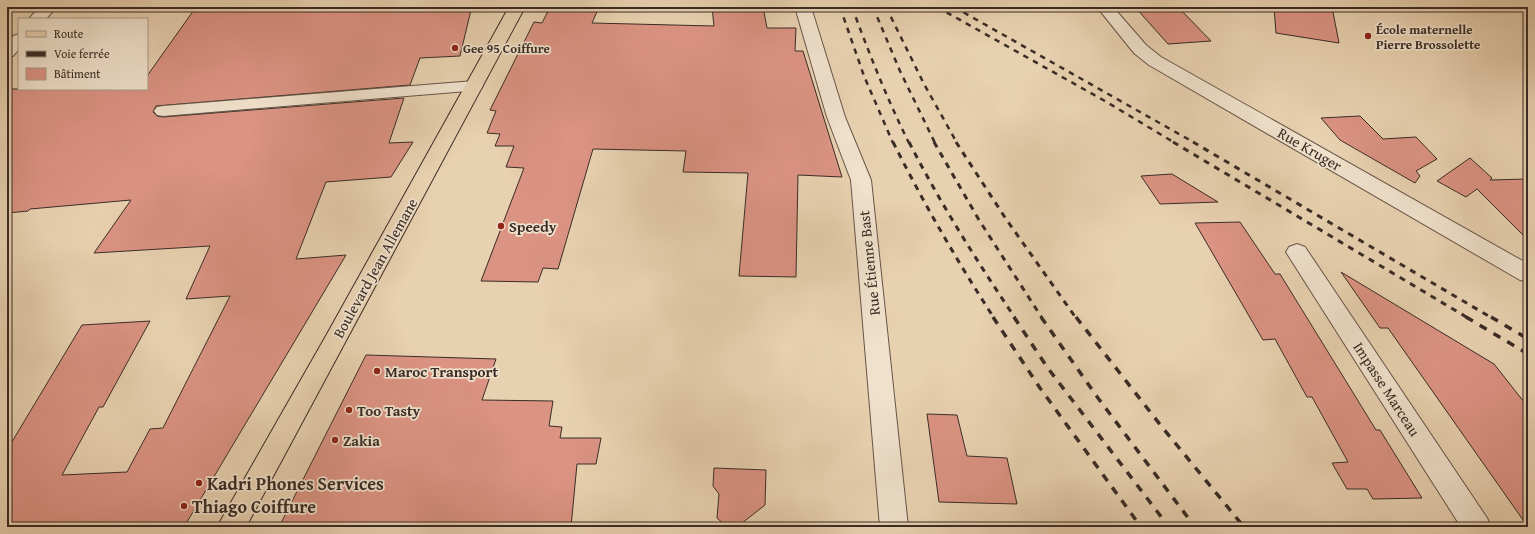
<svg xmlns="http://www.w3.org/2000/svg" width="1535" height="534" viewBox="0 0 1535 534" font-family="'Gentium Book Plus',serif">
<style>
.building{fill:#db9383;stroke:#3a2c26}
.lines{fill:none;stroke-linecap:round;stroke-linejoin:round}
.minor-casing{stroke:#665548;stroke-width:2}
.major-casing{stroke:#3a2c26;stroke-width:2}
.minor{fill:#f0e1cc;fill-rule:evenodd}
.major{fill:#e8d1b0;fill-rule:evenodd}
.rail-far2{stroke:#3a2c26;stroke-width:2.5;stroke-dasharray:5.5 5.5;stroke-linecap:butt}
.rail-far1{stroke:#3a2c26;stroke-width:3;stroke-dasharray:6 6;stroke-linecap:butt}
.rail{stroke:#3a2c26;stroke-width:3.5;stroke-dasharray:8 8;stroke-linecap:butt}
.poi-dot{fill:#8f2418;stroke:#f0e1cc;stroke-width:1.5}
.labels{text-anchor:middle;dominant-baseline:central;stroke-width:3.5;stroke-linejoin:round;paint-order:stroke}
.far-poi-label{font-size:13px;font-weight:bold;fill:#3a2c26;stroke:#f0e1cc;text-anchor:start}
.street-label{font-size:15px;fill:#3a2c26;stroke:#f0e1cc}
.poi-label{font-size:15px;font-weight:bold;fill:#3a2c26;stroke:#f0e1cc;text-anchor:start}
.near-poi-label{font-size:18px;font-weight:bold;fill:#3a2c26;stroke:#f0e1cc;text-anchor:start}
</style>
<rect width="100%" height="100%" fill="#e8d1b0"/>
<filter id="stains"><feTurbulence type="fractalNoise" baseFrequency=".005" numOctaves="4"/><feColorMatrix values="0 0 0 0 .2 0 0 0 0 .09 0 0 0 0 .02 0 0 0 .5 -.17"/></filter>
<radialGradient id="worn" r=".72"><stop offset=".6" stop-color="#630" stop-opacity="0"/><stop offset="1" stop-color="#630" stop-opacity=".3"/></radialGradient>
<g class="building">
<path d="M 196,7 L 467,7 L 466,11 L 471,10 L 460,56 L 420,58 L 410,85 L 156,106 L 153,112 L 157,116 L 163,117 L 404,98 L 389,143 L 413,142 L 391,177 L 326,182 L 296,259 L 346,255 L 184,527 L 7,527 L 7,450 L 82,325 L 150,321 L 103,407 L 99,407 L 62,475 L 127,472 L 150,429 L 163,428 L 230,296 L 186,299 L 210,246 L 94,253 L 131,200 L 30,209 L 28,211 L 7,213 L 7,89 L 147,89 L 147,76 Z"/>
<path d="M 550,7 L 599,7 L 592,23 L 714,26 L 712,7 L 763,7 L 767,28 L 796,28 L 795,51 L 803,51 L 842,177 L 798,175 L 796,277 L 739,276 L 748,173 L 683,172 L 686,151 L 593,149 L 558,269 L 543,268 L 538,282 L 481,281 L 524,168 L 506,167 L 514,146 L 495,146 L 500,134 L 487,133 L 496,111 L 490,110 L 534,22 L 542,23 Z"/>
<path d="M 1135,7 L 1178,7 L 1211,41 L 1168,44 Z"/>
<path d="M 1274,7 L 1332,7 L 1339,43 L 1276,33 Z"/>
<path d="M 1360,116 L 1383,139 L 1416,137 L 1437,159 L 1416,171 L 1420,176 L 1415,183 L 1340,140 L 1321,118 Z"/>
<path d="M 1470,158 L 1492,178 L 1490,180 L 1528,179 L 1528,240 L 1477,189 L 1466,197 L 1437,181 Z"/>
<path d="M 1172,174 L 1218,202 L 1160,204 L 1141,176 Z"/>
<path d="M 1240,222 L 1275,274 L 1280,274 L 1376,430 L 1380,430 L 1422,498 L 1373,499 L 1367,489 L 1347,489 L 1332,463 L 1348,462 L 1312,397 L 1307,397 L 1275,339 L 1263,340 L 1195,223 Z"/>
<path d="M 1341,272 L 1494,364 L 1528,407 L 1528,527 L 1388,328 L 1380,328 Z"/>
<path d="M 366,355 L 496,359 L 482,400 L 553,401 L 549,426 L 562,427 L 560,438 L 601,438 L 596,464 L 577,464 L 571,527 L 279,527 Z"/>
<path d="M 927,414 L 957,415 L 967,456 L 1007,458 L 1017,504 L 939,502 Z"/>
<path d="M 714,468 L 766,470 L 765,505 L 737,527 L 727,527 L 717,518 L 719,494 L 713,486 Z"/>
</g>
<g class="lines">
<defs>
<g id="minor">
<path d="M 39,7 L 56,7 L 46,19 L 29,19 Z"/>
<path d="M 795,7 L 811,7 L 845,117 L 871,180 L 908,527 L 880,527 L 851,180 L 827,117 Z"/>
<path d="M 1097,7 L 1113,7 L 1146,45 L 1161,57 L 1528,264 L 1528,282 L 1520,280 L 1149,65 L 1134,53 Z"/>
<path d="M 19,34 L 19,49 L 13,56 L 7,57 L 7,42 L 13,36 Z"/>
<path d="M 474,81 L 480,82 L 483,86 L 480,90 L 163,116 L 157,115 L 154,111 L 157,107 L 163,106 Z"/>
<path d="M 1297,244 L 1305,247 L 1487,518 L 1491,527 L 1461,527 L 1286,252 L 1289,247 Z"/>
</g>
<path id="major" d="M 509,7 L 525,7 L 246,527 L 217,527 L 327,334 Z"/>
</defs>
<use href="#minor" class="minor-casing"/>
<use href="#major" class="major-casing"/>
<use href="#minor" class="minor"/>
<use href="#major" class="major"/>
<g class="rail-far2">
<path d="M 840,7 L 864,76 L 893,143"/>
<path d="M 852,7 C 869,53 887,99 909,143"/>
<path d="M 873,7 L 900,71 L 935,143"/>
<path d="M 886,7 L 924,84 L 957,143"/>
<path d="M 937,7 L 1105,101 L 1175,143"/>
<path d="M 954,7 L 1195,143"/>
</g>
<g class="rail-far1">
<path d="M 893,142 C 923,202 957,261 994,318"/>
<path d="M 909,142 C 940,203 977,261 1015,318"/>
<path d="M 934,142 L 979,220 L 1042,318"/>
<path d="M 956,142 L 1006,219 L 1076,318"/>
<path d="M 1173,142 L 1468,318"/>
<path d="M 1193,142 L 1492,318"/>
</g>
<g class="rail">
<path d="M 993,317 L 1040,388 L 1141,527"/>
<path d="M 1014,317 L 1047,367 L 1169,527"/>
<path d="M 1041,317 L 1098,398 L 1195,527"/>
<path d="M 1076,317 L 1162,427 L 1244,527"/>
<path d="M 1466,317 L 1528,354"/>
<path d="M 1491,317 L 1528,339"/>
</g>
</g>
<g class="poi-dot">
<circle cx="1368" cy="36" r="4"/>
<circle cx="455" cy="48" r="4"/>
<circle cx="501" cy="226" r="4"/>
<circle cx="377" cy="371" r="4"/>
<circle cx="349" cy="410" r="4"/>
<circle cx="335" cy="440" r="4"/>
<circle cx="199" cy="483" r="4"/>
<circle cx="184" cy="506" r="4"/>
</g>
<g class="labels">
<g class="far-poi-label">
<text x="1376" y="29">École maternelle<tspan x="1376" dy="15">Pierre Brossolette</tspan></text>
<text x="463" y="48">Gee 95 Coiffure</text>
</g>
<g class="street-label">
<text transform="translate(1310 149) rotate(30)">Rue Kruger</text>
<text transform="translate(869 263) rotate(-96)">Rue Étienne Bast</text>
<text transform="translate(375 268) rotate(-61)">Boulevard Jean Allemane</text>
<text transform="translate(1387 389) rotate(57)">Impasse Marceau</text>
</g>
<g class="poi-label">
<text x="509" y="226">Speedy</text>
<text x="385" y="371">Maroc Transport</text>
<text x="357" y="410">Too Tasty</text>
<text x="343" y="440">Zakia</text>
</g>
<g class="near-poi-label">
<text x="207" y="483">Kadri Phones Services</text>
<text x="192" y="506">Thiago Coiffure</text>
</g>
</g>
<rect width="1535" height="534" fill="none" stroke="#e8d1b0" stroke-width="24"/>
<rect x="8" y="8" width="1519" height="518" fill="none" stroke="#3a2c26" stroke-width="2"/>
<rect x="12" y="12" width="1511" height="510" fill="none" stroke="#3a2c26"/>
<rect x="18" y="18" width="130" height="72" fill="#f0e1cc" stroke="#a7998a"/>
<rect x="26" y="31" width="20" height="6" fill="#e8d1b0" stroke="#a7998a"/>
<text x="54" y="38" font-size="12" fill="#3a2c26">Route</text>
<rect x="26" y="51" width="20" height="6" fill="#3a2c26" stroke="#a7998a"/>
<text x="54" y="58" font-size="12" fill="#3a2c26">Voie ferrée</text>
<rect x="26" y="68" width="20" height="12" fill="#db9383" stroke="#a7998a"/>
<text x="54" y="78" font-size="12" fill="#3a2c26">Bâtiment</text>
<rect width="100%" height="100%" filter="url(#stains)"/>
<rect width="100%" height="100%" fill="url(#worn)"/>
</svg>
